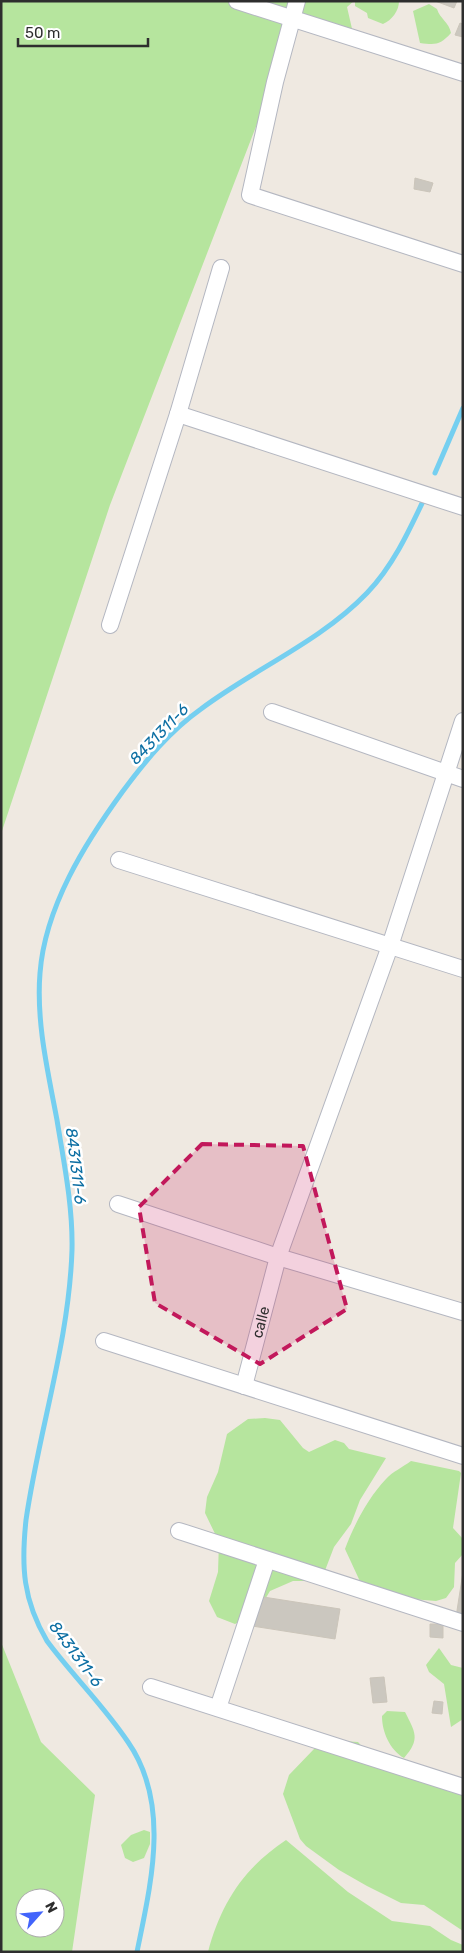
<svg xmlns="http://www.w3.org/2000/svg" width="464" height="1953" viewBox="0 0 464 1953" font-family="Rubik,sans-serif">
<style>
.green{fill:#b6e59e;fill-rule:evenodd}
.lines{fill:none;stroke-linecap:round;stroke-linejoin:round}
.stream{stroke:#75cff0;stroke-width:5}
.building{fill:#cbc7bf;stroke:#cbc5ba}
.street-casing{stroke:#b4b7c1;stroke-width:18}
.street{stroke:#fff;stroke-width:16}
.marked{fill:#c2185b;fill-opacity:0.2;stroke:#c2185b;stroke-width:4;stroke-dasharray:10 6;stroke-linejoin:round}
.labels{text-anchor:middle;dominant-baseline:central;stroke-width:5;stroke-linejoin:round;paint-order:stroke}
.street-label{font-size:15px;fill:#2e2e2e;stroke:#fff}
.water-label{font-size:16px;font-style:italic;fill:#0d6fa3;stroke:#fff}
</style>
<rect width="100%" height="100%" fill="#efe9e1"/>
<g class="green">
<path d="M 1,1 L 354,1 L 347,7 L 353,33 L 299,15 L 110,505 L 1,834 Z"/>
<path d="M 355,1 L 399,1 C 399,11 392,20 383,24 L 368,18 L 367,13 L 355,6 Z"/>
<path d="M 429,4 L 437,9 C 440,19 449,22 451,33 C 440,45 436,45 420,43 L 413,11 Z"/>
<path d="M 265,1418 L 280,1420 L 303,1448 L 309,1452 L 335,1440 L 344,1443 L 349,1449 L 386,1458 L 360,1500 L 351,1524 L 334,1547 L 321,1581 L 293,1581 L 270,1591 L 258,1611 L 235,1624 L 217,1617 L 209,1601 L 218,1572 L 219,1542 L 205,1513 L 207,1497 L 218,1472 L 227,1434 L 248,1419 Z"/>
<path d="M 411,1461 L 459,1471 L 461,1473 L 453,1528 L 463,1539 L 463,1554 L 455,1563 L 454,1587 L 446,1598 L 436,1601 L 387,1597 L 364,1590 L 345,1549 C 354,1525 368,1498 386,1479 C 392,1472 403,1467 411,1461 Z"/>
<path d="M 1,1642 L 41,1742 L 95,1795 L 72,1952 L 1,1952 ZM 25,1898 L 55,1898 L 55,1928 L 25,1928 Z"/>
<path d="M 439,1648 L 451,1665 L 463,1668 L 463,1719 L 451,1727 L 444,1684 L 429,1672 L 426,1665 Z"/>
<path d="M 387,1711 L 405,1712 C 415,1732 421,1739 404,1758 C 390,1750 382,1732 382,1716 Z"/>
<path d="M 342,1741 L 358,1742 L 365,1750 L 463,1790 L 463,1931 L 424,1905 L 401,1903 L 367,1886 L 339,1870 L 306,1846 L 300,1839 L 283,1794 L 289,1775 L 314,1749 Z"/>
<path d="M 144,1830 L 150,1832 L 150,1844 L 144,1858 L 133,1862 L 125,1858 L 121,1845 L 131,1835 Z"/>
<path d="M 286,1840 L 348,1892 L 392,1921 L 430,1926 L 451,1940 L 463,1945 L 463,1952 L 208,1952 C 221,1903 244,1868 286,1840 Z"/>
</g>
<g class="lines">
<g class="stream">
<path d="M 435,473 L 463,408"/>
<path d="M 137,1952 C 151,1883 171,1804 128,1742 C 104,1706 73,1676 47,1641 C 23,1600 21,1567 26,1520 C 39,1430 69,1342 72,1250 C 73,1207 64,1163 57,1120 C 48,1072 36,1022 40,973 C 45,907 85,843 123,791 C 146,760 170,731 201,709 C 254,669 320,642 367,593 C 393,566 409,531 425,497"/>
</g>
</g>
<g class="building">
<path d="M 435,1 L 457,1 L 454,8 Z"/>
<path d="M 460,23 L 463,24 L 463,37 L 455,35 Z"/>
<path d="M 415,178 L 433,183 L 430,192 L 414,189 Z"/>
<path d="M 463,1572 L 463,1618 L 456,1617 Z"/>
<path d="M 257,1596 L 340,1609 L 335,1639 L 252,1626 Z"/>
<path d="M 430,1624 L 443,1624 L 443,1638 L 430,1637 Z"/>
<path d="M 384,1677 L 387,1702 L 373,1703 L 370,1678 Z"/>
<path d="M 434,1701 L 443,1702 L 442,1714 L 432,1713 Z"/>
</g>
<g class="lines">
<defs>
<g id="street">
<path d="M 237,1 L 463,73"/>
<path d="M 297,1 L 275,82 L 250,195 L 463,264"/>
<path d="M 178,414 L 463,507"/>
<path d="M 110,625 L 178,414 L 221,268"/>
<path d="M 272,712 L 463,779"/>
<path d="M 119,860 L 463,969"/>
<path d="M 118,1204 L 278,1257 L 463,1312"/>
<path d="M 104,1341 L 463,1456"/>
<path id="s1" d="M 244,1386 L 278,1257 L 390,946 L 463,721"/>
<path d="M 179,1531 L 463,1623"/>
<path d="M 151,1687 L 463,1787"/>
<path d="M 218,1708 L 267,1560"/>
</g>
</defs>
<use href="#street" class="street-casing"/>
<use href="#street" class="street"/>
</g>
<path class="marked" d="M 202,1144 L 303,1146 L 347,1309 L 260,1364 L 155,1303 L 139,1207 Z"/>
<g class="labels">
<g class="street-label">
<text stroke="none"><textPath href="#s1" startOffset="66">calle</textPath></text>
</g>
<g class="water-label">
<text transform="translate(159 734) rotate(-46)">8431311-6</text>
<text transform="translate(76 1166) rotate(83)">8431311-6</text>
<text transform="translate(76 1654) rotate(53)">8431311-6</text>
</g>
</g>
<rect width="464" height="1953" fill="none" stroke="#2e2e2e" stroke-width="5"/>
<g transform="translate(40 1913) rotate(63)"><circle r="24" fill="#ffffff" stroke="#ababab"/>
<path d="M0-4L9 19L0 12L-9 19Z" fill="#4264fb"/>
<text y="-8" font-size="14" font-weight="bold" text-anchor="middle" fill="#2e2e2e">N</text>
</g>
<path d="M18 38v8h130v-8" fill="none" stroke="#2e2e2e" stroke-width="2.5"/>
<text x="25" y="38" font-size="15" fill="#2e2e2e" stroke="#ffffff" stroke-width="4" paint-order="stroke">50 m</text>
</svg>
